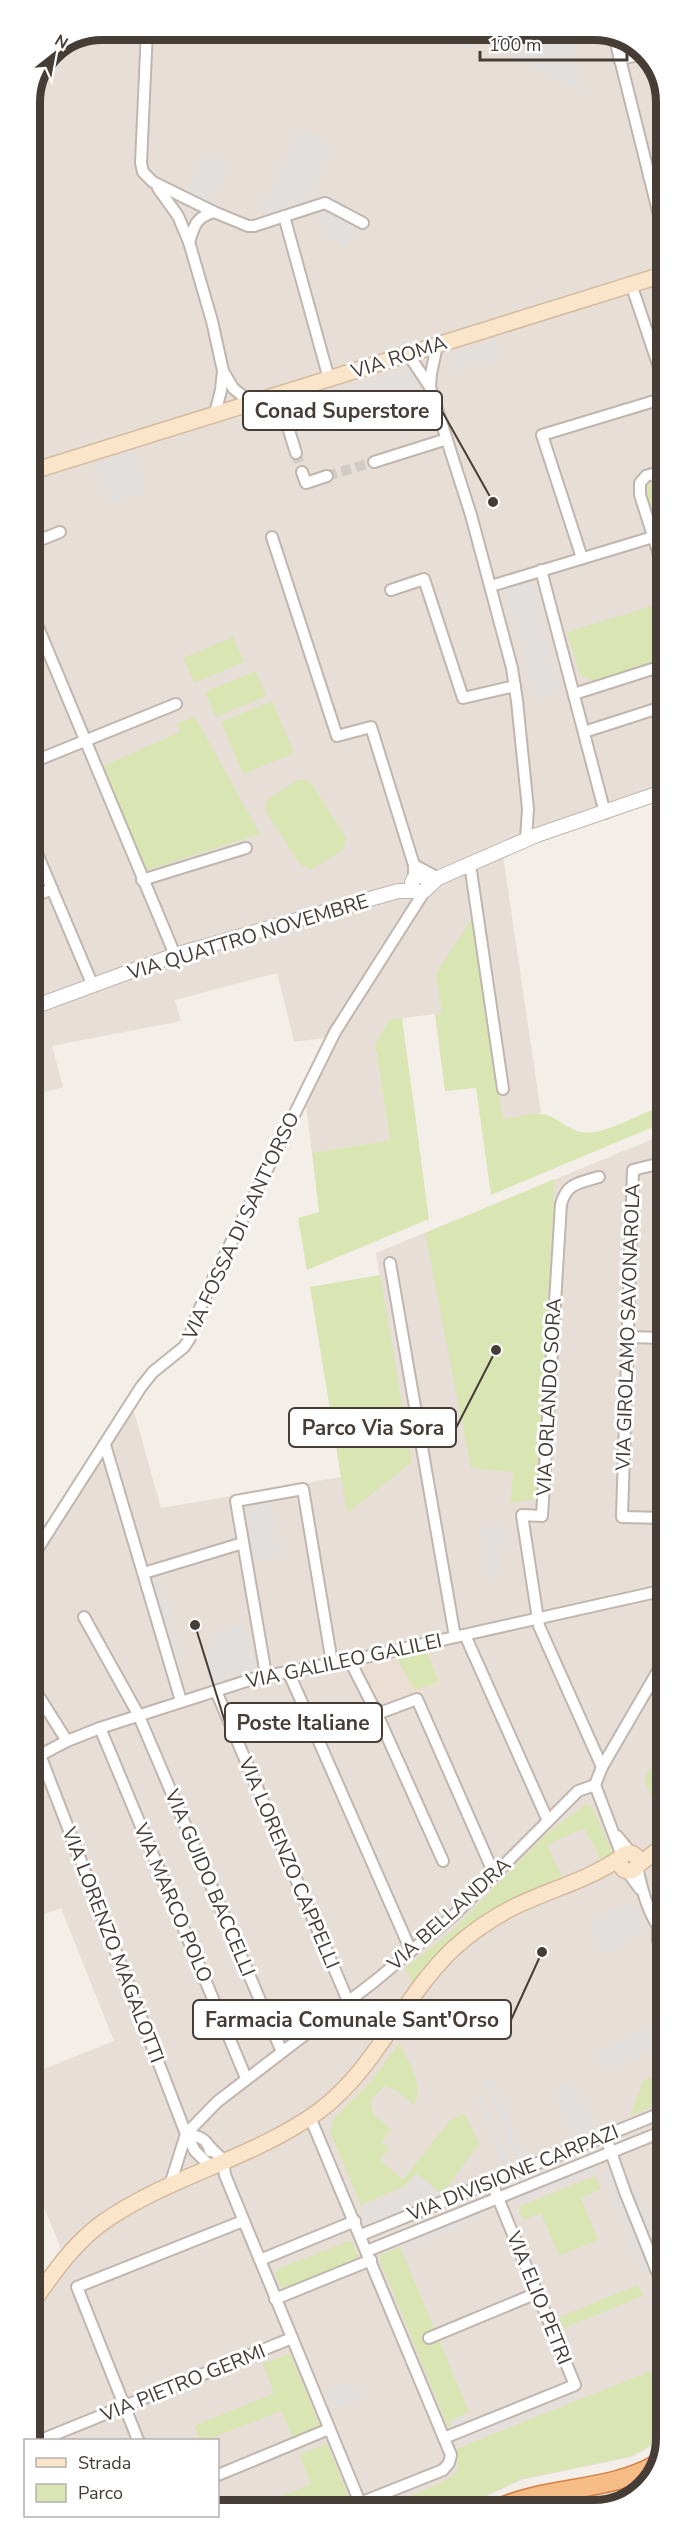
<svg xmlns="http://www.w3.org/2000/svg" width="696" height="2541" viewBox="0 0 696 2541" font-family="'Nunito Sans',sans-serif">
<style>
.residential{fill:#e7ded7}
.education{fill:#ebdfd3}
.green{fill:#d9e5b3}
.parking{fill:#e2dfdd}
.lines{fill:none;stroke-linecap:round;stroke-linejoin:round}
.minor-tunnel{stroke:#d0cbc5;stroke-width:10;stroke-dasharray:10 5;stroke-linecap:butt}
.minor-casing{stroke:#c1b6ae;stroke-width:14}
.tertiary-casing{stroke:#c1b6ae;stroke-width:16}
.secondary-casing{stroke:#d3b99d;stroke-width:18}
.trunk-casing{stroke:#d47e41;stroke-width:21}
.minor{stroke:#fff;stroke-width:10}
.tertiary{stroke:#fff;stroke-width:14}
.secondary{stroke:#fbe5ca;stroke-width:15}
.trunk{stroke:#f6bc86;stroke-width:18}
.labels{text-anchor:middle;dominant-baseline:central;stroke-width:6;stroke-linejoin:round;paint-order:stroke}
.street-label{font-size:20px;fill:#463d37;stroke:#fff}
.rim{fill:none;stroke:#463d37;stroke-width:8}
.leader{fill:none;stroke:#463d37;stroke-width:2}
.callout-dot{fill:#463d37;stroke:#fff;stroke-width:2}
.callout{fill:#fff;stroke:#463d37;stroke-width:2}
.callout-label{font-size:21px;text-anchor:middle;font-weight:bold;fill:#463d37}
</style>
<rect width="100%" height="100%" fill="#f3eee8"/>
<g class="residential">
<path d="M 102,30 L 603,31 L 642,48 L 665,88 L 665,785 L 501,842 L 541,1113 L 503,1120 L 471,921 L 442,1013 L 389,1020 L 375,1044 L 390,1140 L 312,1153 L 305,1097 L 337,1036 L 294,1042 L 277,973 L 175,1000 L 181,1021 L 52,1046 L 63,1087 L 31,1096 L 30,102 L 51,51 Z"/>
<path d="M 665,1134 L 666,2437 L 632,2457 L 521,2480 L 487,2496 L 466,2510 L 218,2511 L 218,2440 L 31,2440 L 31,2321 L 60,2280 L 61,2249 L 31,2175 L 31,2074 L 114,2041 L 61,1908 L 31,1919 L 31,1561 L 133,1408 L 161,1508 L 341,1477 L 329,1396 L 398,1384 L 376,1253 Z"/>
</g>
<path class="education" d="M 427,1646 L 444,1684 L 378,1708 L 356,1664 Z"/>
<g class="green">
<path d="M 665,474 L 665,560 L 644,496 C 644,481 652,479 665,474 Z"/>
<path d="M 665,602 L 665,659 L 595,681 L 580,675 L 567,632 Z"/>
<path d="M 233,637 L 244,662 L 194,683 L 183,658 Z"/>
<path d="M 256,671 L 266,696 L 216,717 L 205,692 Z"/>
<path d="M 272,701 L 294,753 L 243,774 L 221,722 Z"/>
<path d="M 195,717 L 260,834 L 147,870 L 101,767 L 180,732 L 177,723 Z"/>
<path d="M 299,779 L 310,782 L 346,837 L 344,849 L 312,869 L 301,866 L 265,811 L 267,800 Z"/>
<path d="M 471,920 L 503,1119 C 515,1118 529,1113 540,1114 C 561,1115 568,1137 596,1132 C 615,1128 646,1112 665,1104 L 665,1122 L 491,1195 L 476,1088 L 445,1091 L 435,1014 L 442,1013 L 436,974 Z"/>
<path d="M 402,1018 L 429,1219 L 307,1270 L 298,1218 L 319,1212 L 312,1153 L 390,1140 L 375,1044 L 389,1020 Z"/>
<path d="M 555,1179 L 536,1499 L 510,1503 L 513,1472 L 471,1468 L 425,1233 Z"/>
<path d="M 380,1275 L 412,1462 L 347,1513 L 310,1287 Z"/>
<path d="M 426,1650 L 439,1682 L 415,1690 L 396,1657 Z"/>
<path d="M 666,1741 L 666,1808 L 657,1811 L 644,1779 Z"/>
<path d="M 586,1804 L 592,1807 L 613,1854 L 601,1859 L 584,1828 L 547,1845 L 562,1877 L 499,1907 L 414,1985 L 405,1968 L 453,1930 L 545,1835 Z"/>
<path d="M 399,2043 C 407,2060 426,2087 414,2105 L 396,2090 L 384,2086 L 371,2100 L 373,2114 L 391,2129 L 381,2142 L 389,2148 L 380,2160 L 403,2180 L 451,2119 L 465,2114 L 479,2144 L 442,2194 L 416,2173 L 404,2186 L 361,2205 L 330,2132 L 334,2118 L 371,2081 Z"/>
<path d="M 666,2072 L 666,2101 L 630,2116 L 643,2081 Z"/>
<path d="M 595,2176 L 601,2189 L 581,2198 L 598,2240 L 559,2256 L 541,2213 L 523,2220 L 518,2207 Z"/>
<path d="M 349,2241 L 352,2242 L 358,2256 L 356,2259 L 284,2288 L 280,2286 L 275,2273 L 278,2269 Z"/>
<path d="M 400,2247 L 469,2412 L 449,2421 L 451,2428 L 448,2427 L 379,2258 L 382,2254 Z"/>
<path d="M 638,2285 L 643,2296 L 564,2328 L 559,2317 Z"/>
<path d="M 290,2353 L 320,2426 L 293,2438 L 281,2411 L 206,2440 L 200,2440 L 194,2426 L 274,2393 L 263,2364 Z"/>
<path d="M 666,2365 L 666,2437 L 632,2456 L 521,2479 L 487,2495 L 464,2510 L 378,2510 L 377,2508 C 392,2502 447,2484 455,2473 C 460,2465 458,2458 454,2450 Z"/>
<path d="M 327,2444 L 354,2510 L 322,2510 L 318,2501 L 295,2510 L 245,2510 L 311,2484 L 299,2454 Z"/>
</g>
<g class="parking">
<path d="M 447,30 L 571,31 L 585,94 L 478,38 L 471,51 L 444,36 Z"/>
<path d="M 299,129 L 334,147 L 306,203 L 263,215 L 261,207 Z"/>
<path d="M 205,152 L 230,165 L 210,203 L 185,191 Z"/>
<path d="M 326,197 L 362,217 L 345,249 L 327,239 L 316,200 Z"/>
<path d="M 498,340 L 503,357 L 454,372 L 448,355 Z"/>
<path d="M 404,370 L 412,375 L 421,388 L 425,399 L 358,419 L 359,423 L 309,438 L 298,403 Z"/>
<path d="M 133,451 L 147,491 L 108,505 L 94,464 Z"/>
<path d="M 531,581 L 560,691 L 535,697 L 506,589 Z"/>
<path d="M 270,1491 L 281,1556 L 241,1563 L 229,1498 Z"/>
<path d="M 505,1528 L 509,1544 L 498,1547 L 501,1576 L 488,1578 L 480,1529 Z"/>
<path d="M 161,1578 L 184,1659 L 175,1660 L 152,1581 Z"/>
<path d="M 244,1623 L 258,1672 L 211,1686 L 202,1654 L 214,1650 L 209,1633 Z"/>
<path d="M 628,1905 L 638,1911 L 646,1930 L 625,1938 L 628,1945 L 602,1955 L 589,1922 Z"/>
<path d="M 657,2025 L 665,2044 L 601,2072 L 592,2053 Z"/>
<path d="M 492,2078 L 524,2156 L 516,2159 L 484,2081 Z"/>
<path d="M 576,2082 L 595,2128 L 571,2138 L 552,2092 Z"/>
<path d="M 481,2093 L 511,2165 L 504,2167 L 475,2096 Z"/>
<path d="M 593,2159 L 597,2170 L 516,2204 L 511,2193 Z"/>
<path d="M 616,2165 L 627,2198 L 639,2193 L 656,2236 L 644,2241 L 656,2269 L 642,2274 L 601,2172 Z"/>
<path d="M 418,2176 L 441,2194 L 366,2225 L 363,2224 L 358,2211 L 406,2192 Z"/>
<path d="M 484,2204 L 489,2215 L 402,2250 L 398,2239 Z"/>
<path d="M 666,2295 L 666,2331 L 661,2333 L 648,2302 Z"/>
<path d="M 354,2380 L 362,2400 L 332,2411 L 324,2391 Z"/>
<path d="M 575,2385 L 580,2396 L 460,2445 L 450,2422 L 466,2416 L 471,2427 Z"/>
</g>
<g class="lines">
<g class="minor-tunnel">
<path d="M 296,453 L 302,472"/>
<path d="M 327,476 L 374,462"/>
</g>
<defs>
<g id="minor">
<path d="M 147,30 L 141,163 L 143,172 L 153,182 L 214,212 L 248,226 L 254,226 L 325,203 L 363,223"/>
<path d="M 614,35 L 665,239"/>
<path d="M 619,59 L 645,54"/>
<path d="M 30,125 L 37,124"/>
<path d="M 649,176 L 665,172"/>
<path d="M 158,188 L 178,216 L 189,242 L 212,321 L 223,371 L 221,390 L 215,414"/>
<path d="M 284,216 L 329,379"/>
<path d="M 189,242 C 194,226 196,217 214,212"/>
<path d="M 631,284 L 665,385"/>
<path d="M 408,354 L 430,387 L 471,515 L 512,668 L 517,701 L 528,809 L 526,839"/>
<path d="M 223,371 L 233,388 L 251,403"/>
<path d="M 430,387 L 431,374 L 437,345"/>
<path d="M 278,395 L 296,453"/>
<path d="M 374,462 L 447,439"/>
<path d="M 665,470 L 646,476 L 640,483 L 640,495 L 665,573"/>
<path d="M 302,472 L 306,483 L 327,476"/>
<path d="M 272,537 L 337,736 L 371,727 L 414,865 L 414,878"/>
<path d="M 30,544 L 60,532"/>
<path d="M 582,558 L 542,435 L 661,399 L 665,395"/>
<path d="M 541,570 L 605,813"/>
<path d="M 491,586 L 653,537"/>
<path d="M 391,590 L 424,579 L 463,698 L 515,686"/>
<path d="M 30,608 L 175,955"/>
<path d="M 574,694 L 665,665"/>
<path d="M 584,732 L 665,706"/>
<path d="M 40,759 L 176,704"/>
<path d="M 30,837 L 93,986"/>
<path d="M 470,864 L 503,1089"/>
<path d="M 414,865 L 438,878"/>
<path d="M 142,880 L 246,848"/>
<path d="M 30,898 L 52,889"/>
<path d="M 665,1162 L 633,1170 L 622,1517 L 665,1518"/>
<path d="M 599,1177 C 579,1183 567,1183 561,1204 L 542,1516 L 522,1515 L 539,1626 L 602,1767"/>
<path d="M 390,1263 L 455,1637"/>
<path d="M 628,1337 L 665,1338"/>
<path d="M 105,1445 L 181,1701"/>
<path d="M 31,1559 L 141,1387 L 153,1372 L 184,1347 L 190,1338 L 193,1324 L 213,1279 L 335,1032 L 424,892"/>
<path d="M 144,1573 L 243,1543"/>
<path d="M 84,1617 L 138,1714 L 282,2052"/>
<path d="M 465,1635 L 548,1821"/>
<path d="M 349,1659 L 377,1714 L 443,1861"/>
<path d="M 288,1671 L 411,1951"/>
<path d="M 266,1675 L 236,1501 L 303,1489 L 332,1663"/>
<path d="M 31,1684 L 67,1741"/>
<path d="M 216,1691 L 348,2001"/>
<path d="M 377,1714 L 417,1699 L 494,1874"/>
<path d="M 100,1728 L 246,2078"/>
<path d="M 40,1755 L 186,2134 L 195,2151 L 210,2166"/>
<path d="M 31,1760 L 67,1741 L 100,1728 L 256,1678 L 366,1657 L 665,1590"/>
<path d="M 617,1836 L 631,1853"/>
<path d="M 622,1856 L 595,1785 L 602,1767 L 666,1657"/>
<path d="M 637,1867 C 642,1890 649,1919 666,1936"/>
<path d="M 627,1871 L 640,1889"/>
<path d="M 658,1928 L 658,1941 L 666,1957"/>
<path d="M 310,2117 L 451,2455 L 449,2463 L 443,2470 L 360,2503"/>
<path d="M 186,2134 C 197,2136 208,2138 210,2151"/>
<path d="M 605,2135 L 625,2192 L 666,2294"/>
<path d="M 209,2146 L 223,2160 L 225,2175 L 363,2510"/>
<path d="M 170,2185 L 186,2134 L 217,2102 L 375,1981 L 454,1915 L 578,1791 L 595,1785"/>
<path d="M 361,2235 L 666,2111"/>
<path d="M 367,2251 L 666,2130"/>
<path d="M 260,2260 L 355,2221"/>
<path d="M 275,2299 L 371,2260"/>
<path d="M 429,2338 L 537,2293"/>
<path d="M 444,2438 L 575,2385 L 491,2181"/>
<path d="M 41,2440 L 292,2338"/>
<path d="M 138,2440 L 77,2287 L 243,2221"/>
<path d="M 218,2475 L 329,2429"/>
</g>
<g id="tertiary">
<circle cx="420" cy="884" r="8"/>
<path d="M 428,887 L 438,878 L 537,835 L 665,791"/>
<path d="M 31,1008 L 175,955 L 398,891 L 415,891"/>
</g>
<g id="secondary">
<path d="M 30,472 L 665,274"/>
<circle cx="629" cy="1862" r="9"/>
<path d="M 638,1865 L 666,1844"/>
<path d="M 31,2305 C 52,2275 72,2245 102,2223 C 168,2176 253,2159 319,2111 C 377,2068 402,1997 454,1948 C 473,1931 495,1916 518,1905 C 552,1889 588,1880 620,1858"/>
</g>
<path id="trunk" d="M 495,2510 C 547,2485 607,2493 657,2464"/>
</defs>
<use href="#minor" class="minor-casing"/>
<use href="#tertiary" class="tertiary-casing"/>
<use href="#secondary" class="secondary-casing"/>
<use href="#trunk" class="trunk-casing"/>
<use href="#minor" class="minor"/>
<use href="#tertiary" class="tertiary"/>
<use href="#secondary" class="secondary"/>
<use href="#trunk" class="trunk"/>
</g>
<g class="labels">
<g class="street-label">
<text transform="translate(399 357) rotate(-18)">VIA ROMA</text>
<text transform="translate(248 937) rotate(-17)">VIA QUATTRO NOVEMBRE</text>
<text transform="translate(241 1226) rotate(-65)">VIA FOSSA DI SANT'ORSO</text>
<text transform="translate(628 1327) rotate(-88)">VIA GIROLAMO SAVONAROLA</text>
<text transform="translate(549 1397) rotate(-87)">VIA ORLANDO SORA</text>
<text transform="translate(344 1661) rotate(-12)">VIA GALILEO GALILEI</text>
<text transform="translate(289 1863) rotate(67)">VIA LORENZO CAPPELLI</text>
<text transform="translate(210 1883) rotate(67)">VIA GUIDO BACCELLI</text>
<text transform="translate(173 1903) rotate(67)">VIA MARCO POLO</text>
<text transform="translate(449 1914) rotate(-42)">VIA BELLANDRA</text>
<text transform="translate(113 1945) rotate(69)">VIA LORENZO MAGALOTTI</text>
<text transform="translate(513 2173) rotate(-22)">VIA DIVISIONE CARPAZI</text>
<text transform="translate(539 2298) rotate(68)">VIA ELIO PETRI</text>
<text transform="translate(183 2383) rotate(-22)">VIA PIETRO GERMI</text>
</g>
</g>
<path d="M0 0H696V2541H0ZM102 40H594A62 62 0 0 1 656 102V2438A62 62 0 0 1 594 2500H102A62 62 0 0 1 40 2438V102A62 62 0 0 1 102 40Z" fill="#fff" fill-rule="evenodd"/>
<path class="rim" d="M102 40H594A62 62 0 0 1 656 102V2438A62 62 0 0 1 594 2500H102A62 62 0 0 1 40 2438V102A62 62 0 0 1 102 40Z"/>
<path class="leader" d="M493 502L442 411M496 1350L456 1428M195 1625L225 1722M542 1952L511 2020"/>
<g class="callout-dot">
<circle cx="493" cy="502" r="6"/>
<circle cx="496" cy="1350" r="6"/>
<circle cx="195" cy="1625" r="6"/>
<circle cx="542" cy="1952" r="6"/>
</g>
<g class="callout">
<rect x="243" y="391" width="199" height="39" rx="6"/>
<rect x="289" y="1408" width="167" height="39" rx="6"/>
<rect x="225" y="1703" width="157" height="39" rx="6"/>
<rect x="193" y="2000" width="318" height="39" rx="6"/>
</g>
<g class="callout-label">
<text x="342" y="418">Conad Superstore</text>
<text x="373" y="1435">Parco Via Sora</text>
<text x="303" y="1730">Poste Italiane</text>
<text x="352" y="2027">Farmacia Comunale Sant'Orso</text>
</g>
<rect x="24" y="2439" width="195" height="78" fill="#ffffff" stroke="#b5b1af" stroke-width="1.5"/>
<rect x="36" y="2458" width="30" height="9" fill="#fbe5ca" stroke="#b5b1af" stroke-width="1.5"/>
<text x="78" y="2469" font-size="18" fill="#463d37">Strada</text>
<rect x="36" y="2484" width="30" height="18" fill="#d9e5b3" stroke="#b5b1af" stroke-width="1.5"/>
<text x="78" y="2499" font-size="18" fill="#463d37">Parco</text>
<g transform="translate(54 54) rotate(31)" stroke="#ffffff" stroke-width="4.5" paint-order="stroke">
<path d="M0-4.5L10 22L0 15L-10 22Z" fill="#463d37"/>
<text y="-9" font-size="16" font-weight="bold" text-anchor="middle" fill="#463d37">N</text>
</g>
<path d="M480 51v9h147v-9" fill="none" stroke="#463d37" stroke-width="3"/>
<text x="489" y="51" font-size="18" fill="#463d37" stroke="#ffffff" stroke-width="4.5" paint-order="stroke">100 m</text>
</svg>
